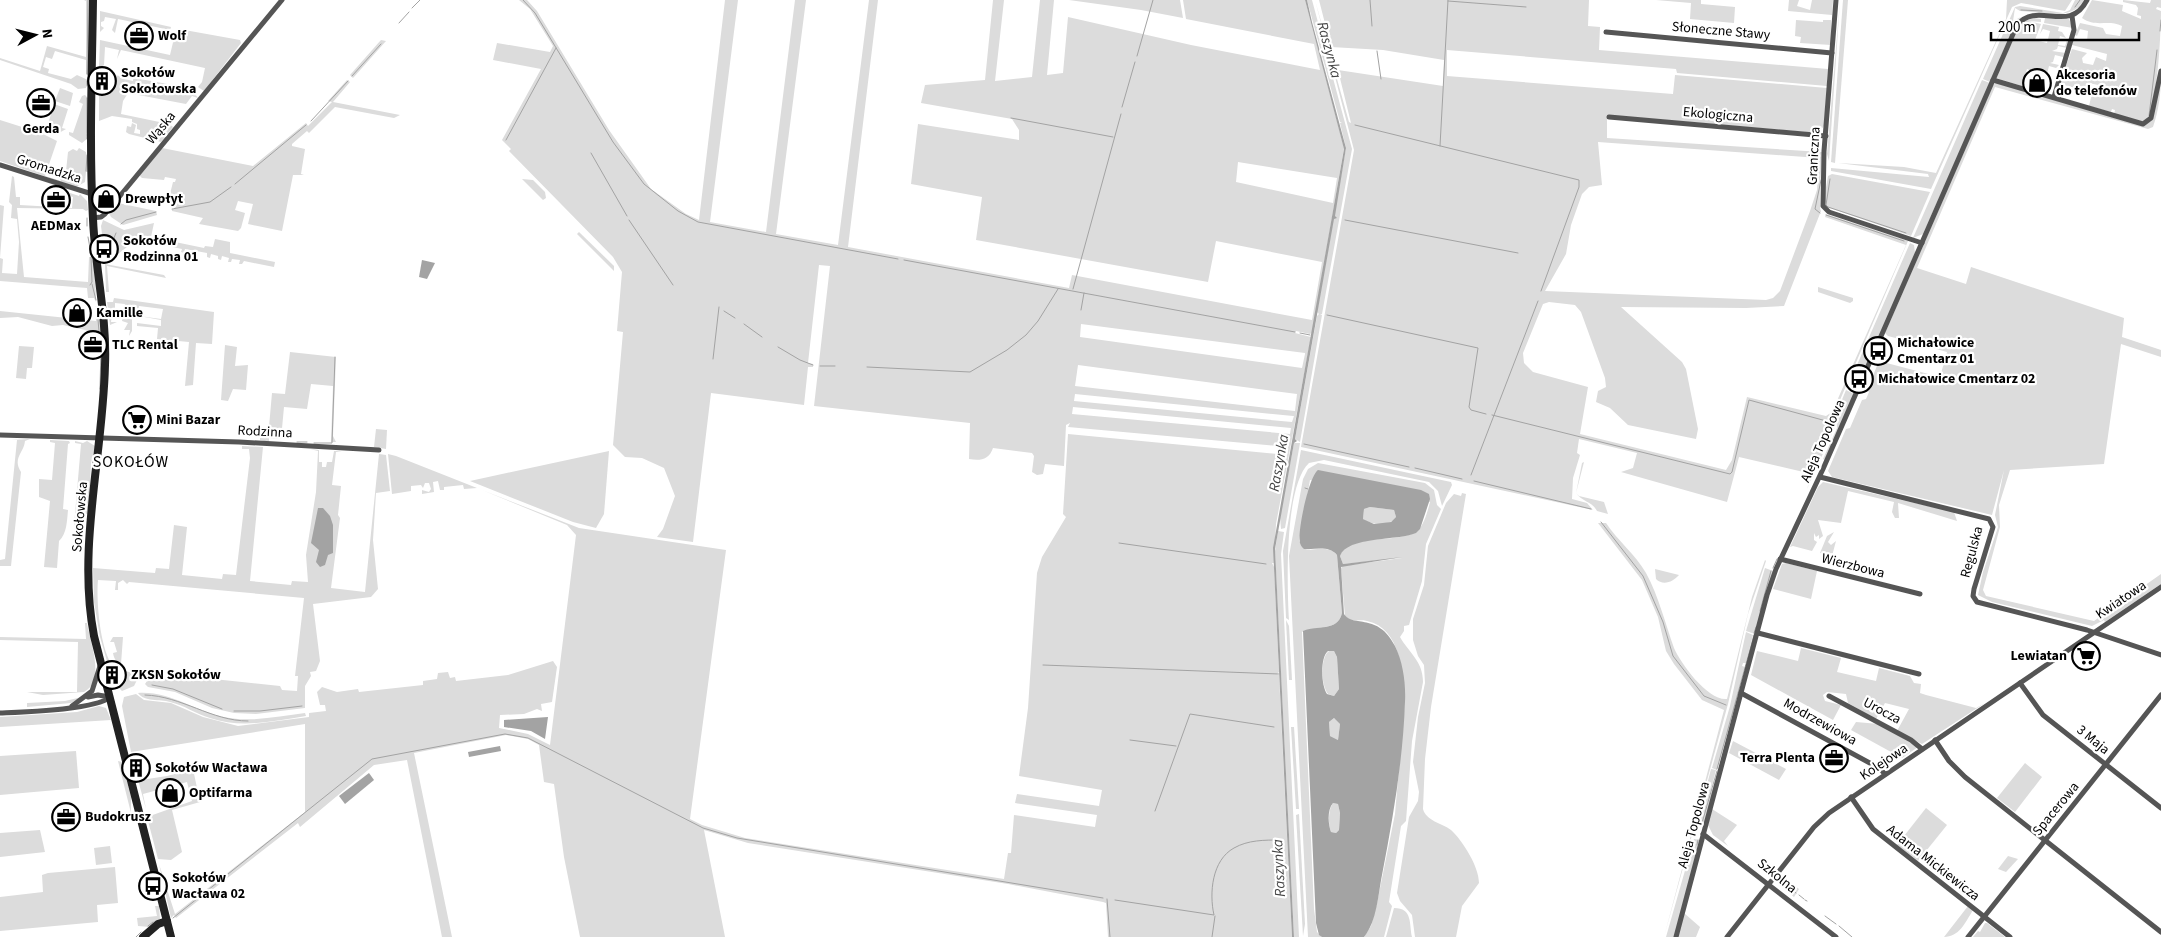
<svg xmlns="http://www.w3.org/2000/svg" width="2161" height="937" viewBox="0 0 2161 937" font-family="'Source Sans 3',sans-serif">
<style>
.green{fill:#dcdcdc;fill-rule:evenodd}
.water{fill:#a3a3a3;fill-rule:evenodd}
.lines{fill:none;stroke-linecap:round;stroke-linejoin:round}
.stream{stroke:#a3a3a3;stroke-width:1}
.street{stroke:#555;stroke-width:5}
.secondary{stroke:#222;stroke-width:8}
.labels{text-anchor:middle;dominant-baseline:central;stroke-width:4.5;stroke-linejoin:round;paint-order:stroke}
.street-label{font-size:14px;fill:#000;stroke:#fff}
.poi-label{font-size:14px;font-weight:bold;fill:#000;stroke:#fff;text-anchor:start}
.water-label{font-size:15px;font-style:italic;fill:#444;stroke:#fff}
.quarter-label{font-size:16px;letter-spacing:1px;fill:#000;stroke:#fff}
</style>
<rect width="100%" height="100%" fill="#fff"/>
<g class="green">
<path d="M 84,0 L 90,0 L 88,75 L 86,74 L 86,60 L 55,51 L 52,59 L 46,57 L 43,67 L 49,69 L 48,73 L 71,79 L 77,75 L 88,80 L 86,88 L 78,89 L 71,84 L 0,60 L 0,58 L 40,71 L 47,46 L 86,57 L 86,1 Z"/>
<path d="M 519,0 L 527,0 L 537,11 L 609,130 L 651,189 L 686,214 L 699,220 L 725,0 L 738,0 L 710,222 L 766,232 L 795,0 L 806,0 L 776,234 L 838,245 L 869,0 L 878,0 L 848,247 L 1069,288 L 1072,275 L 1312,320 L 1322,262 L 1216,241 L 1208,282 L 976,240 L 982,197 L 911,184 L 918,124 L 1019,140 L 1019,130 L 1012,119 L 921,103 L 925,85 L 985,80 L 993,0 L 1004,0 L 995,81 L 1032,77 L 1040,0 L 1054,0 L 1047,75 L 1063,73 L 1068,17 L 1191,45 L 1320,70 L 1314,44 L 1186,19 L 1183,0 L 1305,0 L 1344,148 L 1312,333 L 1310,334 L 1296,331 L 1295,333 L 1311,337 L 1276,524 L 1274,563 L 1272,563 L 1274,567 L 1279,672 L 1277,674 L 1279,675 L 1292,937 L 1108,937 L 1106,903 L 1103,902 L 1008,884 L 748,843 L 704,830 L 725,937 L 580,937 L 564,857 L 554,784 L 544,782 L 539,745 L 528,739 L 506,735 L 414,753 L 452,937 L 442,937 L 407,760 L 374,765 L 300,827 L 298,823 L 176,918 L 174,915 L 171,918 L 159,864 L 175,914 L 305,812 L 305,724 L 131,752 L 122,706 L 124,697 L 136,694 L 144,700 L 171,703 L 203,717 L 238,726 L 309,717 L 309,713 L 326,711 L 325,705 L 320,705 L 317,692 L 322,687 L 337,692 L 358,689 L 359,692 L 423,685 L 423,681 L 437,679 L 438,673 L 448,672 L 450,678 L 455,677 L 456,681 L 508,675 L 553,661 L 557,667 L 552,702 L 541,704 L 542,711 L 537,709 L 524,714 L 500,715 L 499,728 L 528,734 L 550,745 L 576,535 L 567,525 L 482,490 L 579,528 L 726,550 L 690,819 L 702,825 L 745,838 L 1004,879 L 1008,853 L 1011,853 L 1014,815 L 1095,827 L 1097,815 L 1015,803 L 1017,794 L 1099,806 L 1102,790 L 1019,776 L 1028,708 L 1037,573 L 1042,557 L 1066,517 L 1063,514 L 1068,434 L 1287,455 L 1288,447 L 1068,427 L 1070,423 L 1066,425 L 1064,466 L 1045,464 L 1043,474 L 1037,475 L 1032,472 L 1034,456 L 1032,453 L 993,448 C 989,460 980,461 969,459 L 970,423 L 814,406 L 830,266 L 819,265 L 808,363 L 813,364 L 813,367 L 808,367 L 804,405 L 711,393 L 693,542 L 657,537 L 663,529 L 675,496 L 664,468 L 642,458 L 625,457 L 613,445 L 623,332 L 617,331 L 622,272 L 613,257 L 509,151 L 511,149 L 502,140 L 541,69 L 493,60 L 497,43 L 550,52 L 553,46 L 530,9 ZM 1238,162 L 1337,178 L 1333,203 L 1236,182 ZM 1081,324 L 1305,353 L 1305,354 L 1302,368 L 1080,337 ZM 1078,365 L 1297,394 L 1295,411 L 1075,386 ZM 1075,394 L 1293,416 L 1294,416 L 1292,422 L 1074,401 ZM 1073,407 L 1291,428 L 1290,434 L 1072,414 Z"/>
<path d="M 1069,0 L 1180,0 L 1183,18 L 1141,10 Z"/>
<path d="M 1307,0 L 1312,0 L 1352,149 L 1322,314 L 1320,314 L 1322,315 L 1300,442 L 1295,439 L 1317,316 L 1319,314 L 1317,312 L 1346,148 L 1340,123 L 1342,123 L 1340,122 Z"/>
<path d="M 1315,0 L 1349,122 L 1351,123 L 1338,70 L 1443,86 L 1444,60 L 1383,50 L 1331,47 L 1319,0 L 1589,0 L 1588,26 L 1600,27 L 1599,50 L 1828,69 L 1827,86 L 1677,73 L 1676,69 L 1447,50 L 1447,76 L 1673,94 L 1675,75 L 1827,88 L 1824,126 L 1818,133 L 1607,115 L 1607,138 L 1822,152 C 1822,163 1818,206 1821,211 L 1784,306 L 1746,308 L 1621,307 L 1682,362 L 1686,369 L 1698,429 L 1696,439 L 1628,425 L 1610,408 L 1596,402 L 1598,391 L 1606,387 L 1605,378 L 1581,312 L 1575,305 L 1549,302 L 1543,304 L 1523,353 L 1524,363 L 1533,372 L 1588,387 L 1580,434 L 1726,470 L 1732,460 L 1747,397 L 1826,416 L 1832,412 L 1906,245 L 1825,217 L 1826,214 L 1908,241 L 1834,414 L 1835,427 L 1807,489 L 1812,474 L 1739,457 L 1727,502 L 1621,472 L 1633,468 L 1637,453 L 1579,439 L 1577,453 L 1580,455 L 1573,478 L 1572,499 L 1587,503 L 1593,510 L 1301,447 L 1354,150 ZM 1598,142 L 1819,158 L 1817,190 L 1810,211 L 1780,291 L 1773,298 L 1766,300 L 1545,291 L 1566,254 L 1571,225 L 1582,194 L 1589,187 L 1602,185 Z"/>
<path d="M 1656,0 L 1701,0 L 1701,4 L 1735,7 L 1734,23 L 1690,19 L 1691,3 Z"/>
<path d="M 1789,0 L 1799,0 L 1797,6 L 1810,10 L 1812,0 L 1833,0 L 1832,15 L 1788,11 Z"/>
<path d="M 1843,0 L 1848,0 L 1835,163 L 1831,162 Z"/>
<path d="M 2007,0 L 2072,0 L 2065,11 L 2021,3 L 2012,7 L 1931,189 L 1831,171 L 1831,168 L 1929,177 L 1928,174 L 1838,163 L 1904,167 L 1936,173 L 2006,19 Z"/>
<path d="M 2075,0 L 2084,0 C 2072,22 2042,12 2020,11 L 2015,8 L 2013,21 L 2021,17 L 2014,25 L 1990,82 L 1983,79 L 2015,7 L 2020,6 L 2063,13 L 2070,10 Z"/>
<path d="M 2092,0 L 2123,5 L 2122,11 L 2141,19 L 2141,16 L 2137,15 L 2138,8 L 2136,5 L 2123,2 L 2123,0 L 2150,3 L 2151,0 L 2161,0 L 2161,8 L 2157,7 L 2156,9 L 2161,11 C 2161,29 2158,114 2144,122 L 2114,114 L 2115,110 L 2112,109 L 2111,112 L 2089,106 L 2093,89 L 2097,90 L 2098,85 L 2089,83 L 2087,91 L 2060,84 L 2058,88 L 2072,49 L 2087,53 L 2082,58 L 2083,63 L 2093,65 L 2096,57 L 2106,61 L 2107,54 L 2072,45 L 2074,38 L 2087,41 L 2088,31 L 2080,29 L 2077,36 L 2075,35 L 2080,23 L 2103,28 L 2106,34 L 2120,36 L 2122,26 C 2108,19 2096,28 2082,18 Z"/>
<path d="M 1840,1 L 1829,161 L 1827,154 Z"/>
<path d="M 100,11 L 171,27 L 170,30 L 118,19 L 115,33 L 112,30 L 116,19 L 105,17 L 104,21 L 101,22 L 101,26 L 104,28 L 100,32 Z"/>
<path d="M 2034,18 L 2041,19 L 2041,22 L 2028,21 L 2041,24 L 2035,40 L 2047,43 L 2050,31 L 2043,29 L 2040,34 L 2043,24 L 2059,27 L 2058,31 L 2062,32 L 2066,38 L 2060,36 L 2058,45 L 2065,46 L 2067,40 L 2069,40 L 2067,48 L 2058,46 L 2057,49 L 2052,51 L 2066,53 L 2063,62 L 2063,57 L 2055,55 L 2053,62 L 2050,63 L 2059,65 L 2056,68 L 2049,66 L 2047,74 L 2035,73 L 2032,87 L 2025,85 L 2032,71 L 2027,69 L 2022,86 L 1996,78 L 2019,27 L 2024,21 Z"/>
<path d="M 2045,18 L 2069,19 L 2073,28 L 2044,23 Z"/>
<path d="M 1796,20 L 1823,22 L 1823,20 L 1831,20 L 1831,45 L 1800,43 L 1801,37 L 1795,36 Z"/>
<path d="M 179,29 L 240,40 L 241,43 L 204,91 L 198,87 L 202,82 L 205,68 L 121,50 L 117,59 L 119,50 L 105,47 L 104,65 L 99,68 L 100,40 L 170,55 L 175,34 L 178,34 Z"/>
<path d="M 381,40 L 386,41 L 353,78 L 350,75 Z"/>
<path d="M 99,73 L 100,77 L 105,78 L 106,74 L 120,76 L 120,78 L 133,81 L 133,78 C 148,81 191,85 198,98 L 192,96 L 186,104 L 128,93 L 123,101 L 121,114 L 169,124 L 173,127 L 161,142 L 129,134 L 126,132 L 127,126 L 131,127 L 132,123 L 136,125 L 134,133 L 140,134 L 140,130 L 137,129 L 137,124 L 132,122 L 132,119 L 112,116 L 99,121 Z"/>
<path d="M 2161,74 C 2161,92 2159,110 2153,127 L 2148,129 L 1995,87 L 1917,268 L 1966,284 L 1971,267 L 2124,318 L 2122,337 L 2161,350 L 2161,357 L 2121,344 L 2104,464 L 2010,470 L 1999,505 L 2000,527 L 1983,590 L 1986,596 L 2094,621 L 2161,574 L 2161,584 L 2105,622 L 2104,620 L 2092,626 L 1992,602 L 1978,595 L 1983,572 L 1998,527 L 1995,515 L 2004,470 L 1992,515 L 1832,477 L 1828,471 L 1846,429 L 1850,428 L 1862,400 L 1866,399 L 1869,392 L 1867,390 L 1879,361 L 1940,377 L 1947,352 L 1888,336 L 1885,333 L 1993,85 L 1996,83 L 2144,125 L 2151,121 Z"/>
<path d="M 347,80 L 350,82 L 333,102 L 400,115 L 394,118 L 335,107 L 309,133 L 307,131 L 292,144 L 292,146 L 305,149 L 301,174 L 304,175 L 293,175 L 282,231 L 248,224 L 253,204 L 238,201 L 235,210 L 245,213 L 241,228 L 238,231 L 199,224 L 203,218 L 172,211 L 172,202 L 178,202 L 179,197 L 170,194 L 173,182 L 175,182 L 176,179 L 165,177 L 164,180 L 142,178 L 139,175 L 162,148 L 253,166 L 306,123 L 308,126 L 332,102 L 328,101 Z"/>
<path d="M 1982,80 L 1990,83 L 1923,234 L 1913,238 Z"/>
<path d="M 60,88 L 73,93 L 70,106 L 55,101 Z"/>
<path d="M 85,95 L 88,98 L 88,138 L 82,143 L 69,135 L 69,132 L 73,133 L 83,104 L 79,102 L 82,96 Z"/>
<path d="M 54,104 L 68,109 L 62,128 L 66,129 L 59,133 L 60,128 L 48,124 Z"/>
<path d="M 0,120 L 41,133 L 57,141 L 45,176 L 61,181 L 59,176 L 66,171 L 68,152 L 73,149 L 77,151 L 79,148 L 86,152 L 89,172 L 86,172 L 85,182 L 76,187 L 0,161 Z"/>
<path d="M 1832,174 L 1930,192 L 1911,236 L 1827,207 L 1824,199 L 1828,176 Z"/>
<path d="M 12,176 L 14,177 L 16,197 L 20,197 L 20,205 L 72,208 L 73,197 L 70,196 L 70,193 L 79,196 L 80,194 L 87,201 L 88,210 L 86,211 L 83,209 L 17,208 L 24,277 L 88,282 L 89,257 L 92,257 L 95,270 L 96,302 L 94,298 L 88,298 L 87,288 L 0,281 L 0,205 L 4,206 L 0,258 L 3,259 L 2,273 L 17,274 L 19,242 L 17,219 L 11,218 L 12,205 L 9,202 Z"/>
<path d="M 522,179 L 533,180 L 545,192 L 546,198 L 543,200 Z"/>
<path d="M 118,203 L 156,211 L 157,215 L 123,225 L 111,217 L 109,213 Z"/>
<path d="M 103,220 L 124,230 L 154,223 L 151,237 L 204,248 L 205,246 L 213,247 L 215,239 L 230,242 L 230,253 L 275,262 L 274,267 L 244,261 L 242,264 L 239,264 L 240,260 L 232,259 L 231,262 L 228,262 L 229,258 L 222,256 L 221,260 L 218,259 L 218,256 L 211,254 L 210,258 L 207,257 L 207,253 L 185,249 L 184,253 L 181,252 L 182,249 L 158,244 L 156,247 L 157,244 L 153,243 L 152,246 L 131,244 L 114,257 L 105,257 L 101,226 Z"/>
<path d="M 579,232 L 614,266 L 614,271 L 577,234 Z"/>
<path d="M 1910,243 L 1914,245 L 1915,253 L 1864,372 L 1862,371 L 1855,387 L 1847,388 Z"/>
<path d="M 105,264 L 164,275 L 166,278 L 107,266 L 109,292 L 106,292 Z"/>
<path d="M 1818,287 L 1853,298 L 1853,301 L 1850,303 L 1818,292 Z"/>
<path d="M 114,298 L 214,312 L 212,344 L 196,343 L 193,385 L 185,386 L 189,342 L 157,339 L 158,328 L 137,326 L 137,323 L 161,326 L 161,320 L 139,316 L 161,319 L 163,309 L 139,306 L 138,312 L 132,311 L 132,331 L 129,336 L 130,330 L 124,330 L 128,323 L 122,321 L 125,304 L 115,303 L 115,314 L 112,314 L 111,322 L 117,322 L 110,325 L 107,302 L 113,302 Z"/>
<path d="M 95,306 L 100,311 L 102,343 L 99,344 L 98,333 L 63,325 L 52,326 L 18,317 L 0,318 L 0,311 L 96,321 Z"/>
<path d="M 225,345 L 237,347 L 235,366 L 248,365 L 246,390 L 233,389 L 228,401 L 221,400 Z"/>
<path d="M 19,346 L 34,347 L 32,368 L 27,368 L 26,379 L 16,378 Z"/>
<path d="M 290,352 L 336,357 L 333,436 L 336,442 L 313,442 L 331,442 L 333,386 L 311,384 L 307,409 L 284,407 L 281,439 L 269,438 L 269,442 L 260,440 L 260,438 L 268,438 L 272,393 L 285,394 Z"/>
<path d="M 1846,390 L 1854,394 L 1825,460 L 1823,459 L 1837,428 L 1836,414 Z"/>
<path d="M 376,429 L 387,430 L 386,449 L 374,447 Z"/>
<path d="M 30,439 L 25,441 C 24,453 12,458 21,472 L 11,566 L 0,566 L 0,560 L 5,559 L 17,440 L 11,440 Z"/>
<path d="M 50,440 L 69,441 L 70,443 L 68,444 L 63,509 L 68,510 C 67,520 67,534 59,541 L 57,568 L 44,567 L 50,501 L 39,497 L 39,479 L 52,480 L 55,443 L 50,442 Z"/>
<path d="M 75,441 L 83,443 L 87,441 L 95,446 L 91,463 L 89,514 L 83,514 L 82,524 L 74,526 L 81,444 L 75,443 Z"/>
<path d="M 1294,443 L 1300,443 L 1285,528 L 1281,529 L 1280,517 Z"/>
<path d="M 242,446 L 263,447 L 250,581 L 291,585 L 292,581 L 308,582 L 306,555 L 316,492 L 318,451 L 310,449 L 319,450 L 319,462 L 322,462 L 322,467 L 326,467 L 327,462 L 332,462 L 334,451 L 342,451 L 336,452 L 332,485 L 341,486 L 338,515 L 340,518 L 331,588 L 365,592 L 379,454 L 386,455 L 390,491 L 376,493 L 373,540 L 378,589 L 371,597 L 313,604 L 320,661 L 316,671 L 310,672 L 311,676 L 305,686 L 305,708 L 256,714 L 234,713 L 212,708 L 175,692 L 148,687 L 145,684 L 149,678 L 155,681 L 153,677 L 155,674 L 163,679 L 200,681 L 204,678 L 280,686 L 282,690 L 297,691 L 298,676 L 295,676 L 304,598 L 129,582 L 127,584 L 123,580 L 118,583 L 118,590 L 115,590 L 116,581 L 98,580 C 96,601 100,653 115,669 L 134,673 L 138,678 L 134,686 L 122,691 L 113,682 L 100,637 L 94,602 L 93,568 L 155,573 L 156,568 L 169,569 L 174,525 L 187,527 L 182,575 L 222,579 L 223,574 L 236,575 L 250,458 L 249,449 L 242,449 Z"/>
<path d="M 1301,450 L 1451,482 L 1452,485 L 1442,506 L 1438,491 L 1429,482 L 1324,460 L 1309,463 C 1284,486 1287,586 1289,620 L 1286,618 L 1283,551 Z"/>
<path d="M 609,451 L 604,514 L 596,528 L 573,522 L 470,481 Z"/>
<path d="M 388,454 L 396,456 L 477,488 L 464,489 L 463,485 L 444,487 L 444,490 L 440,490 L 438,481 L 433,482 L 434,492 L 422,494 L 422,490 L 429,492 L 431,489 L 429,483 L 425,483 L 423,488 L 421,485 L 411,486 L 411,491 L 392,494 Z"/>
<path d="M 1584,462 L 1576,493 L 1579,496 L 1604,502 L 1608,514 L 1597,511 C 1592,501 1582,502 1576,493 L 1582,463 Z"/>
<path d="M 1318,463 L 1425,483 L 1434,490 L 1437,505 L 1441,509 L 1426,544 L 1422,581 L 1409,625 L 1404,626 L 1404,631 L 1400,637 C 1409,653 1423,661 1423,682 L 1412,741 L 1406,821 L 1401,826 L 1389,902 L 1392,906 L 1384,937 L 1364,937 L 1371,926 L 1377,903 L 1395,814 L 1405,701 C 1403,674 1401,628 1367,621 C 1358,619 1351,623 1345,616 L 1341,569 L 1342,566 L 1402,558 L 1343,564 L 1340,556 C 1348,532 1401,545 1418,530 C 1424,525 1428,510 1430,502 L 1310,480 L 1299,541 L 1307,550 C 1318,549 1329,546 1337,555 L 1342,613 C 1338,632 1316,625 1302,632 L 1314,909 L 1317,932 L 1322,937 L 1308,937 L 1289,556 L 1303,479 L 1308,469 Z"/>
<path d="M 1823,482 L 1954,512 L 1957,521 L 1898,503 L 1899,518 L 1895,518 L 1892,512 L 1894,502 L 1848,491 L 1841,523 L 1818,520 L 1823,536 L 1819,539 L 1819,535 L 1816,537 L 1814,533 L 1814,540 L 1817,542 L 1812,551 L 1793,546 L 1790,547 L 1818,487 Z"/>
<path d="M 1462,493 L 1466,494 L 1431,707 L 1425,759 L 1423,809 C 1426,821 1442,823 1451,830 C 1463,841 1479,867 1479,883 L 1462,906 L 1456,937 L 1415,937 L 1412,915 L 1400,901 L 1397,893 L 1409,817 L 1418,801 L 1419,792 L 1413,762 L 1418,717 L 1425,683 L 1424,665 L 1418,656 L 1413,640 L 1413,619 L 1424,585 L 1428,546 L 1446,503 L 1454,494 L 1461,496 Z"/>
<path d="M 1370,507 L 1394,510 L 1396,517 C 1389,527 1372,525 1363,519 L 1364,509 Z"/>
<path d="M 1598,523 L 1606,523 C 1617,540 1636,555 1646,573 C 1659,597 1665,623 1674,648 C 1681,664 1708,701 1727,699 L 1752,597 L 1765,560 L 1766,561 L 1748,614 L 1728,704 L 1664,937 L 1724,710 L 1702,700 L 1674,664 L 1666,651 L 1658,617 L 1642,580 Z"/>
<path d="M 1278,531 L 1284,532 L 1281,554 L 1299,937 L 1294,937 L 1275,551 Z"/>
<path d="M 1834,532 L 1828,542 L 1831,545 L 1836,541 L 1832,556 L 1820,553 L 1827,536 Z"/>
<path d="M 1786,563 L 1817,571 L 1811,599 L 1773,589 L 1782,564 Z"/>
<path d="M 1765,568 L 1773,571 L 1755,634 L 1746,631 Z"/>
<path d="M 1655,569 L 1679,575 C 1673,582 1663,586 1656,579 Z"/>
<path d="M 1286,620 L 1289,626 L 1292,680 L 1289,680 Z"/>
<path d="M 85,623 L 87,623 C 90,642 106,681 84,692 L 43,695 L 27,692 L 77,692 L 78,642 L 0,640 L 0,637 L 86,639 Z"/>
<path d="M 1746,632 L 1753,635 L 1746,663 L 1743,663 L 1742,666 L 1745,667 L 1717,770 L 1712,768 L 1730,706 Z"/>
<path d="M 113,637 L 123,637 L 121,664 L 125,666 C 118,664 114,660 113,653 L 117,652 L 114,642 L 110,642 Z"/>
<path d="M 1801,648 L 1841,658 L 1837,672 L 1876,681 L 1879,668 L 1910,676 L 1914,683 L 1921,684 L 1920,693 L 1926,695 L 1976,708 L 1985,703 L 1922,744 L 1897,731 L 1909,709 L 1885,703 L 1876,719 L 1848,703 L 1846,694 L 1827,692 L 1823,695 L 1825,701 L 1841,705 L 1833,720 L 1751,675 L 1757,651 L 1798,661 Z"/>
<path d="M 1329,651 L 1334,651 L 1337,657 L 1339,689 L 1334,696 L 1328,694 C 1321,686 1320,657 1329,651 Z"/>
<path d="M 138,693 C 171,691 194,711 224,717 C 250,723 279,716 305,713 L 306,716 C 273,721 242,729 210,718 C 196,714 184,705 170,702 C 160,699 144,702 138,693 Z"/>
<path d="M 82,697 L 71,703 L 27,707 L 27,703 L 65,701 Z"/>
<path d="M 99,706 L 106,708 L 111,720 L 0,727 L 0,717 L 77,712 Z"/>
<path d="M 1334,718 L 1340,724 L 1338,740 L 1330,736 L 1329,722 Z"/>
<path d="M 1856,722 L 1879,724 L 1918,747 L 1902,758 L 1851,730 Z"/>
<path d="M 1291,727 L 1294,727 L 1299,809 L 1296,809 Z"/>
<path d="M 1733,741 L 1786,769 L 1779,780 L 1729,753 Z"/>
<path d="M 76,751 L 79,788 L 0,795 L 0,756 Z"/>
<path d="M 136,757 L 141,780 L 167,776 L 193,769 L 200,802 L 172,810 L 182,852 L 171,860 L 158,859 L 147,817 L 192,801 L 187,782 L 143,794 L 146,809 L 135,769 L 137,766 L 135,766 L 133,758 Z"/>
<path d="M 118,761 L 122,762 L 131,797 L 131,813 Z"/>
<path d="M 2025,763 L 2042,777 L 2015,812 L 1997,798 Z"/>
<path d="M 1711,769 L 1716,770 L 1706,810 L 1718,771 L 1704,824 L 1698,820 Z"/>
<path d="M 1333,803 L 1338,804 L 1340,813 L 1339,830 L 1336,833 L 1331,832 C 1328,824 1328,810 1333,803 Z"/>
<path d="M 1926,808 L 1947,825 L 1918,861 L 1897,845 Z"/>
<path d="M 1712,809 L 1737,825 L 1724,841 L 1728,846 L 1713,835 L 1708,825 Z"/>
<path d="M 1299,814 L 1305,924 L 1303,936 L 1296,815 Z"/>
<path d="M 40,830 L 45,852 L 0,857 L 0,833 Z"/>
<path d="M 1694,839 L 1700,840 L 1674,937 L 1666,937 Z"/>
<path d="M 110,846 L 112,863 L 96,865 L 94,848 Z"/>
<path d="M 2008,856 L 2018,859 L 2006,872 L 1998,869 Z"/>
<path d="M 115,867 L 118,903 L 97,905 L 98,922 L 0,931 L 0,897 L 43,892 L 42,875 L 48,873 Z"/>
<path d="M 1782,876 L 1799,889 L 1794,897 L 1788,892 L 1789,890 L 1786,887 L 1784,889 L 1778,884 Z"/>
<path d="M 155,906 L 159,906 L 160,919 L 150,927 L 138,926 L 137,918 L 157,916 Z"/>
<path d="M 1968,906 L 1973,910 C 1965,923 1959,937 1944,937 Z"/>
<path d="M 1394,908 C 1413,908 1409,924 1412,937 L 1386,937 Z"/>
<path d="M 1684,913 L 1700,927 L 1696,937 L 1678,937 Z"/>
<path d="M 1985,923 L 1987,923 L 2005,937 L 1973,937 L 1978,931 L 1980,932 Z"/>
</g>
<g class="water">
<path d="M 1305,0 L 1307,0 L 1312,22 L 1346,148 L 1335,216 L 1337,218 L 1334,219 L 1295,439 L 1297,441 L 1294,443 L 1275,549 L 1294,937 L 1292,937 L 1273,548 L 1344,149 Z"/>
<path d="M 422,260 L 435,263 L 427,279 L 419,277 Z"/>
<path d="M 1318,470 L 1421,490 L 1429,494 L 1430,499 L 1420,529 L 1416,533 C 1398,541 1347,536 1340,556 L 1343,564 L 1402,557 L 1341,567 L 1344,614 C 1353,628 1378,612 1395,646 C 1403,662 1406,684 1405,702 C 1403,760 1393,818 1382,875 C 1378,895 1377,921 1364,937 L 1322,937 L 1319,935 L 1316,923 L 1303,631 C 1316,625 1338,632 1342,613 L 1337,555 C 1328,545 1316,550 1304,549 C 1302,547 1301,546 1300,543 C 1297,532 1309,476 1318,470 ZM 1370,507 L 1394,510 L 1396,517 L 1391,522 L 1374,524 L 1363,519 L 1364,509 ZM 1328,651 L 1334,651 L 1337,657 L 1339,689 L 1334,696 L 1327,694 C 1321,686 1320,657 1328,651 ZM 1334,718 L 1340,724 L 1338,740 L 1330,736 L 1329,722 ZM 1333,803 L 1338,804 L 1340,813 L 1339,830 L 1336,833 L 1331,832 C 1328,824 1327,810 1333,803 Z"/>
<path d="M 318,508 L 323,508 L 330,516 L 333,525 L 333,553 L 328,555 L 325,565 L 320,567 L 316,562 L 319,550 L 311,543 Z"/>
<path d="M 548,717 L 545,739 L 531,731 L 504,727 L 504,720 Z"/>
<path d="M 500,746 L 501,751 L 469,757 L 468,752 Z"/>
<path d="M 369,773 L 374,780 L 345,804 L 339,796 Z"/>
</g>
<g class="lines">
<g class="stream">
<path d="M 523,0 L 535,13 L 613,142 L 644,184 L 678,211 L 698,222 L 898,259"/>
<path d="M 1370,0 L 1372,26"/>
<path d="M 1448,1 L 1526,7"/>
<path d="M 2075,7 L 2080,0"/>
<path d="M 412,8 L 420,0"/>
<path d="M 2021,10 L 2042,11"/>
<path d="M 399,23 L 409,12"/>
<path d="M 2160,31 L 2161,20"/>
<path d="M 1377,51 L 1381,79"/>
<path d="M 1137,56 L 1153,0"/>
<path d="M 87,74 L 88,0"/>
<path d="M 352,76 L 381,44"/>
<path d="M 87,86 L 87,81"/>
<path d="M 1122,107 L 1135,62"/>
<path d="M 2149,116 L 2157,50"/>
<path d="M 1011,118 L 1113,137"/>
<path d="M 311,121 L 348,81"/>
<path d="M 1355,125 L 1579,180 L 1579,187 L 1541,291"/>
<path d="M 87,139 L 87,98"/>
<path d="M 506,140 L 556,48"/>
<path d="M 1440,146 L 1448,0"/>
<path d="M 591,153 L 627,216"/>
<path d="M 86,171 L 87,155"/>
<path d="M 1830,179 L 1826,205 L 1828,207 L 1906,233"/>
<path d="M 235,184 L 306,125"/>
<path d="M 172,209 L 210,202 L 231,187"/>
<path d="M 1820,213 L 1815,209 L 1821,180"/>
<path d="M 1826,215 L 1904,241"/>
<path d="M 87,218 L 87,226"/>
<path d="M 629,220 L 673,285"/>
<path d="M 1345,220 L 1518,253"/>
<path d="M 121,224 L 126,220 L 156,212"/>
<path d="M 88,237 L 90,248"/>
<path d="M 108,253 L 116,233"/>
<path d="M 904,260 L 1295,332"/>
<path d="M 92,284 L 96,300"/>
<path d="M 90,285 L 92,282 L 91,257"/>
<path d="M 1073,289 L 1121,114"/>
<path d="M 97,308 L 100,343"/>
<path d="M 1081,310 L 1084,293"/>
<path d="M 724,311 L 735,318"/>
<path d="M 1327,315 L 1478,348 L 1469,407 L 1471,410 L 1486,414"/>
<path d="M 744,324 L 762,337"/>
<path d="M 1300,333 L 1310,335"/>
<path d="M 778,347 L 800,360 L 813,365"/>
<path d="M 713,359 L 719,307"/>
<path d="M 820,366 L 835,366"/>
<path d="M 867,367 L 970,372 L 1007,350 L 1026,335 L 1038,321 L 1058,289"/>
<path d="M 100,389 L 101,349"/>
<path d="M 1492,415 L 1730,474 L 1732,472 L 1749,400 L 1830,422"/>
<path d="M 297,442 L 307,442"/>
<path d="M 314,443 L 332,443 L 335,357"/>
<path d="M 1304,444 L 1409,467"/>
<path d="M 1415,468 L 1462,479"/>
<path d="M 1471,475 L 1538,301"/>
<path d="M 1474,481 L 1591,509"/>
<path d="M 1305,488 L 1308,489"/>
<path d="M 1601,522 L 1643,576 L 1663,622 L 1673,656 L 1704,696 L 1726,705"/>
<path d="M 1119,543 L 1266,564"/>
<path d="M 1773,568 L 1777,559"/>
<path d="M 1760,611 L 1771,571"/>
<path d="M 1754,633 L 1756,627"/>
<path d="M 1043,665 L 1279,674"/>
<path d="M 152,685 L 173,689 L 222,709"/>
<path d="M 145,695 C 182,696 211,721 248,721"/>
<path d="M 234,711 L 260,711 L 302,706"/>
<path d="M 1130,740 L 1176,746"/>
<path d="M 1717,769 L 1754,635"/>
<path d="M 1155,811 L 1190,714 L 1274,727"/>
<path d="M 1702,823 L 1717,771"/>
<path d="M 1697,845 L 1698,840"/>
<path d="M 1780,880 L 1796,893"/>
<path d="M 1799,895 L 1804,899"/>
<path d="M 1107,899 L 1110,937"/>
<path d="M 1115,900 L 1214,915 C 1209,893 1212,860 1234,848 C 1248,840 1264,840 1280,840"/>
<path d="M 1805,900 L 1807,901"/>
<path d="M 1825,916 L 1836,924"/>
<path d="M 173,918 L 372,759 L 505,734 L 528,738 L 703,828 L 737,838 L 1103,898"/>
<path d="M 148,926 L 153,922"/>
<path d="M 1839,926 L 1852,937"/>
<path d="M 136,937 L 141,932"/>
<path d="M 1212,937 L 1215,916"/>
</g>
<g class="street">
<path d="M 1836,0 L 1824,151 L 1823,206 L 1829,212 L 1922,243"/>
<path d="M 1606,32 L 1832,53"/>
<path d="M 1993,80 L 2143,124 L 2151,118 L 2161,71"/>
<path d="M 2054,97 L 2074,30 L 2072,16"/>
<path d="M 1609,117 L 1826,136"/>
<path d="M 0,165 L 92,194"/>
<path d="M 92,218 L 101,217 L 105,214 L 282,0"/>
<path d="M 0,435 L 239,442 L 379,450"/>
<path d="M 1820,477 L 1989,519 L 1993,527 L 1974,589 L 1973,596 L 1977,602 L 2087,630 L 2161,655"/>
<path d="M 1780,559 L 1920,594"/>
<path d="M 1758,633 L 1919,674"/>
<path d="M 2020,683 L 2043,715 L 2161,808"/>
<path d="M 1741,693 L 1879,768 L 1885,774"/>
<path d="M 1829,696 L 1911,740 L 1922,749"/>
<path d="M 88,697 L 98,695 L 110,697"/>
<path d="M 72,706 L 92,691 L 100,666"/>
<path d="M 0,713 C 22,712 96,710 110,697"/>
<path d="M 1935,740 L 1949,761 L 1965,777 L 2161,932"/>
<path d="M 1851,797 L 1873,829 L 2010,937"/>
<path d="M 1703,834 L 1836,937"/>
<path d="M 1676,937 L 1767,595 L 1776,569 L 1823,469 L 2017,25 C 2038,0 2069,35 2087,0"/>
<path d="M 1727,937 L 1814,827 L 1829,813 L 2161,587"/>
<path d="M 1968,937 L 2161,695"/>
</g>
<g class="secondary">
<path d="M 93,0 C 92,73 89,146 93,219 C 95,268 107,316 105,365 C 103,454 77,548 94,636 L 171,937"/>
<path d="M 143,937 L 158,924 L 167,921"/>
</g>
</g>
<defs>
<symbol id="office-ring" viewBox="-11 -11 22 22"><circle r="9.5" fill="#fff" stroke="#000" stroke-width="1.5"/><path d="M-6-3h4V-5.5h4V-3h4V5H-6ZM-1-4.5V-3h2v-1.5ZM-6 0V1H6V0Z" fill="#000"/></symbol>
<symbol id="building-ring" viewBox="-11 -11 22 22"><circle r="9.5" fill="#fff" stroke="#000" stroke-width="1.5"/><path d="M-4-6H4V6H1V3H-1V6H-4ZM-2.5-4.3h1.7v1.8h-1.7ZM.8-4.3h1.7v1.8H.8ZM-2.5-1h1.7V.8h-1.7ZM.8-1h1.7V.8H.8Z" fill="#000"/></symbol>
<symbol id="shop-ring" viewBox="-11 -11 22 22"><circle r="9.5" fill="#fff" stroke="#000" stroke-width="1.5"/><path d="M-5-2.5h2.3a2.7 3.5 0 0 1 5.4 0H5L5.5 6h-11ZM-1.5-2.5h3a1.5 2.3 0 0 0-3 0Z" fill="#000"/></symbol>
<symbol id="bus-ring" viewBox="-11 -11 22 22"><circle r="9.5" fill="#fff" stroke="#000" stroke-width="1.5"/><path d="M-5-6H5V4H4V6H2V4H-2V6H-4V4H-5ZM-3.5-4V0h7V-4ZM-3.5 1.2v1.5H-2V1.2ZM2 1.2v1.5H3.5V1.2Z" fill="#000"/></symbol>
<symbol id="supermarket-ring" viewBox="-11 -11 22 22"><circle r="9.5" fill="#fff" stroke="#000" stroke-width="1.5"/><path d="M-6-5.5h2.5l.6 2H6L4.5 2H-2.5L-4.4-4H-6ZM-1.5 3.2a1.3 1.3 0 1 0 .1 0ZM3 3.2a1.3 1.3 0 1 0 .1 0Z" fill="#000"/></symbol>
</defs>
<g fill-rule="evenodd">
<use href="#office-ring" x="123" y="20" width="32" height="32"/>
<use href="#building-ring" x="86" y="65" width="32" height="32"/>
<use href="#shop-ring" x="2021" y="67" width="32" height="32"/>
<use href="#office-ring" x="25" y="87" width="32" height="32"/>
<use href="#shop-ring" x="90" y="183" width="32" height="32"/>
<use href="#office-ring" x="40" y="184" width="32" height="32"/>
<use href="#bus-ring" x="88" y="233" width="32" height="32"/>
<use href="#shop-ring" x="61" y="297" width="32" height="32"/>
<use href="#office-ring" x="77" y="329" width="32" height="32"/>
<use href="#bus-ring" x="1862" y="335" width="32" height="32"/>
<use href="#bus-ring" x="1843" y="363" width="32" height="32"/>
<use href="#supermarket-ring" x="121" y="404" width="32" height="32"/>
<use href="#supermarket-ring" x="2070" y="640" width="32" height="32"/>
<use href="#building-ring" x="96" y="659" width="32" height="32"/>
<use href="#office-ring" x="1818" y="742" width="32" height="32"/>
<use href="#building-ring" x="120" y="752" width="32" height="32"/>
<use href="#shop-ring" x="154" y="777" width="32" height="32"/>
<use href="#office-ring" x="50" y="801" width="32" height="32"/>
<use href="#bus-ring" x="137" y="870" width="32" height="32"/>
</g>
<g class="labels">
<g class="street-label">
<text transform="translate(1721 31) rotate(5)">Słoneczne Stawy</text>
<text transform="translate(1718 115) rotate(5)">Ekologiczna</text>
<text transform="translate(161 128) rotate(-50)">Wąska</text>
<text transform="translate(1814 156) rotate(-87)">Graniczna</text>
<text transform="translate(49 169) rotate(18)">Gromadzka</text>
<text transform="translate(265 432) rotate(3)">Rodzinna</text>
<text transform="translate(1823 441) rotate(-66)">Aleja Topolowa</text>
<text transform="translate(80 517) rotate(-85)">Sokołowska</text>
<text transform="translate(1972 552) rotate(-75)">Regulska</text>
<text transform="translate(1853 566) rotate(14)">Wierzbowa</text>
<text transform="translate(2121 600) rotate(-34)">Kwiatowa</text>
<text transform="translate(1882 711) rotate(28)">Urocza</text>
<text transform="translate(1820 722) rotate(29)">Modrzewiowa</text>
<text transform="translate(2093 740) rotate(39)">3 Maja</text>
<text transform="translate(1884 762) rotate(-34)">Kolejowa</text>
<text transform="translate(2056 809) rotate(-51)">Spacerowa</text>
<text transform="translate(1694 825) rotate(-75)">Aleja Topolowa</text>
<text transform="translate(1933 863) rotate(38)">Adama Mickiewicza</text>
<text transform="translate(1777 876) rotate(39)">Szkolna</text>
</g>
<g class="poi-label">
<text x="158" y="36">Wolf</text>
<text x="121" y="73">Sokołów<tspan x="121" dy="16">Sokołowska</tspan></text>
<text x="2056" y="75">Akcesoria<tspan x="2056" dy="16">do telefonów</tspan></text>
<text x="41" y="129" text-anchor="middle">Gerda</text>
<text x="125" y="199">Drewpłyt</text>
<text x="56" y="226" text-anchor="middle">AEDMax</text>
<text x="123" y="241">Sokołów<tspan x="123" dy="16">Rodzinna 01</tspan></text>
<text x="96" y="313">Kamille</text>
<text x="1897" y="343">Michałowice<tspan x="1897" dy="16">Cmentarz 01</tspan></text>
<text x="112" y="345">TLC Rental</text>
<text x="1878" y="379">Michałowice Cmentarz 02</text>
<text x="156" y="420">Mini Bazar</text>
<text x="2067" y="656" text-anchor="end">Lewiatan</text>
<text x="131" y="675">ZKSN Sokołów</text>
<text x="1815" y="758" text-anchor="end">Terra Plenta</text>
<text x="155" y="768">Sokołów Wacława</text>
<text x="189" y="793">Optifarma</text>
<text x="85" y="817">Budokrusz</text>
<text x="172" y="878">Sokołów<tspan x="172" dy="16">Wacława 02</tspan></text>
</g>
<g class="water-label">
<text transform="translate(1329 50) rotate(75)">Raszynka</text>
<text transform="translate(1279 463) rotate(-80)">Raszynka</text>
<text transform="translate(1279 868) rotate(-93)">Raszynka</text>
</g>
<g class="quarter-label">
<text x="131" y="462">SOKOŁÓW</text>
</g>
</g>
<g transform="translate(35 35) rotate(83)" stroke="#ffffff" stroke-width="4" paint-order="stroke">
<path d="M0-4L9 19L0 12L-9 19Z" fill="#000000"/>
<text y="-8" font-size="14" font-weight="bold" text-anchor="middle" fill="#000000">N</text>
</g>
<path d="M1991 32v8h148v-8" fill="none" stroke="#000000" stroke-width="2.5"/>
<text x="1998" y="32" font-size="15" fill="#000000" stroke="#ffffff" stroke-width="4" paint-order="stroke">200 m</text>
</svg>
